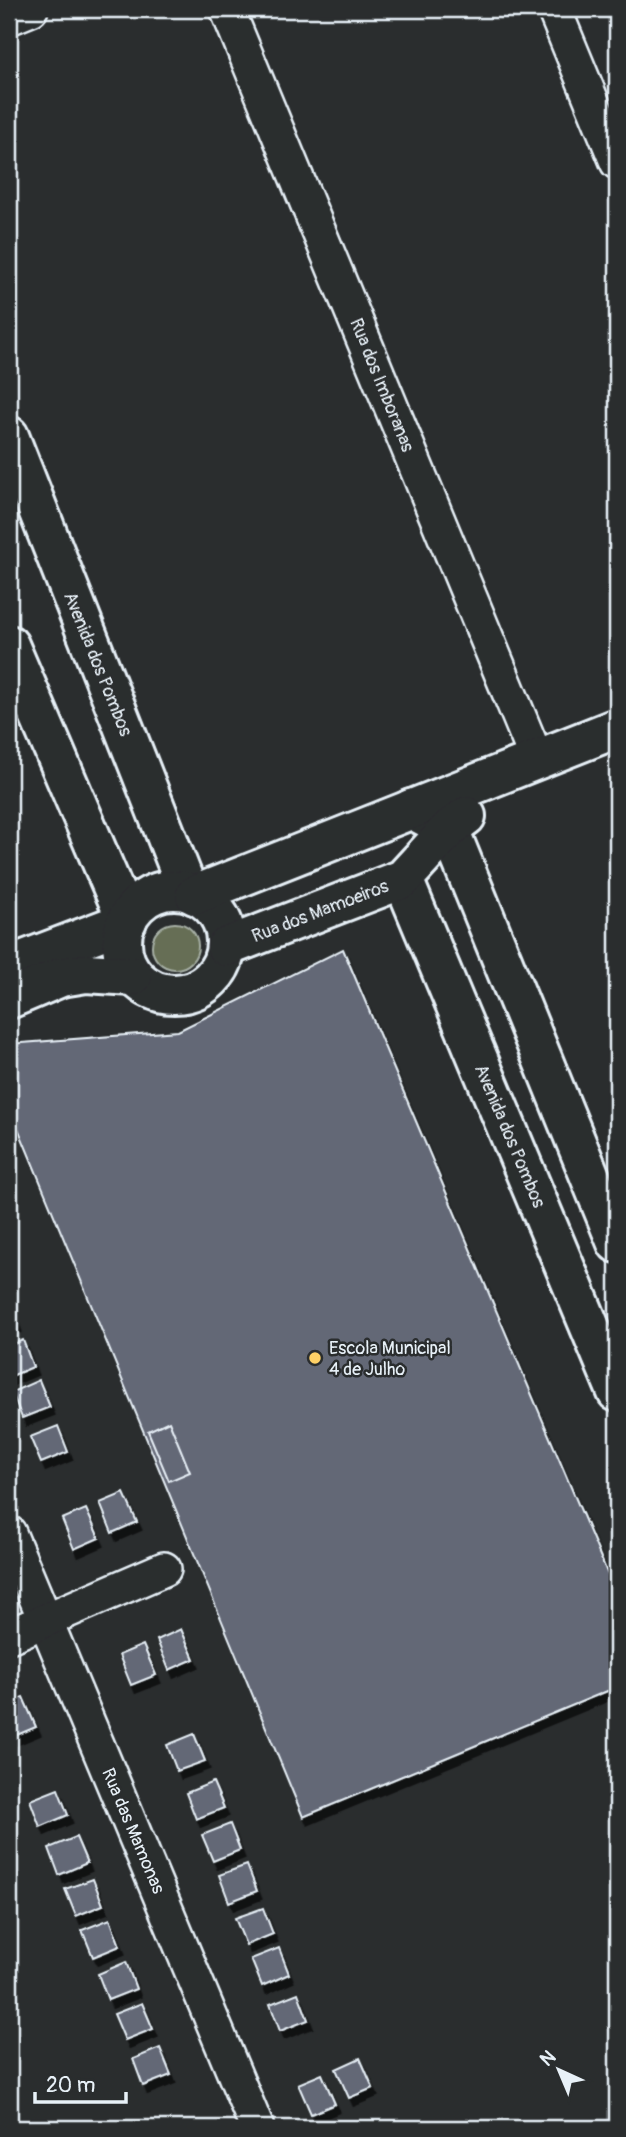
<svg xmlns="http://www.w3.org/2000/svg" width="626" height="2137" viewBox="0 0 626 2137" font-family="Pangolin,sans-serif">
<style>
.green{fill:#666e54;stroke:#a7b0a6;stroke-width:2}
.building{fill:#646776;stroke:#e8f1f8;stroke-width:2;filter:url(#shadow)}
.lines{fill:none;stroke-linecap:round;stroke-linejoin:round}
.street-casing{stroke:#e8f1f8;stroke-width:38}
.secondary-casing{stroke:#e8f1f8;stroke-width:44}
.street{stroke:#2a2d2e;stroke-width:33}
.secondary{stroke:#2a2d2e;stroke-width:38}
.poi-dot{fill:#ffd166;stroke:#2a2d2e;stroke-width:2.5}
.labels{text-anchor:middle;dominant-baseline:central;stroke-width:5;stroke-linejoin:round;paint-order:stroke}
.street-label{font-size:18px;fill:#e8f1f8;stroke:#2a2d2e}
.poi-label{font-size:18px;fill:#e8f1f8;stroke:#2a2d2e;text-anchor:start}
</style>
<defs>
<filter id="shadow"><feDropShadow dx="4.5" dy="8" stdDeviation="0" flood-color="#0009"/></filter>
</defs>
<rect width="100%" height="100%" fill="#2a2d2e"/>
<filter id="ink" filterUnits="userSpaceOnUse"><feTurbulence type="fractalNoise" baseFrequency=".0143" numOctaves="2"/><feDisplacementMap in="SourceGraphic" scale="14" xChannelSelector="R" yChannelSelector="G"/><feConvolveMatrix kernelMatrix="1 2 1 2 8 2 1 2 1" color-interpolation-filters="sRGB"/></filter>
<g filter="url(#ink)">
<circle class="green" cx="175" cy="946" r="23"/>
<g class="building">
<path d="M 343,949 L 617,1596 L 617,1687 L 303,1817 L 15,1121 L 9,1073 L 9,1044 L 178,1031 Z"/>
<path d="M 9,1301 L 17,1324 L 9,1327 Z"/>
<path d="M 23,1340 L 33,1367 L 9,1377 L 9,1346 Z"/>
<path d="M 39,1380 L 50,1407 L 22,1418 L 12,1392 Z"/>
<path d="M 169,1421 L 190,1472 L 169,1481 L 148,1431 Z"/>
<path d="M 58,1426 L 68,1452 L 41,1463 L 30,1437 Z"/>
<path d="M 124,1493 L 137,1522 L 112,1533 L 100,1503 Z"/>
<path d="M 86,1509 L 99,1538 L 74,1549 L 62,1519 Z"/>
<path d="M 181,1629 L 194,1659 L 169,1670 L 157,1640 Z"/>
<path d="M 143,1645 L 156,1675 L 131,1685 L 119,1655 Z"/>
<path d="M 23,1697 L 36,1727 L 12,1737 L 9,1730 L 9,1703 Z"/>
<path d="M 194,1734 L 205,1761 L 177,1771 L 167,1745 Z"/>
<path d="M 213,1782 L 224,1808 L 196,1819 L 186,1793 Z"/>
<path d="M 58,1789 L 68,1815 L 40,1827 L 30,1800 Z"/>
<path d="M 230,1824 L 240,1850 L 213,1861 L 202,1835 Z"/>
<path d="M 76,1837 L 87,1863 L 59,1875 L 49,1848 Z"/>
<path d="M 247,1865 L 257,1891 L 229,1902 L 219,1875 Z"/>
<path d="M 93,1879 L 103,1905 L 76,1916 L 65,1889 Z"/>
<path d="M 263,1908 L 273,1934 L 246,1945 L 235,1918 Z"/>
<path d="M 110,1919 L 120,1946 L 93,1957 L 82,1930 Z"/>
<path d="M 279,1948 L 289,1974 L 262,1986 L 251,1959 Z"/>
<path d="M 126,1962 L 136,1989 L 108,2000 L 98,1974 Z"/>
<path d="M 298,1993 L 308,2020 L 280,2031 L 270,2004 Z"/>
<path d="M 142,2003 L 153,2029 L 125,2040 L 114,2014 Z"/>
<path d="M 160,2048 L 171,2075 L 143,2086 L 133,2059 Z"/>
<path d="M 360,2058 L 373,2088 L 349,2098 L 336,2069 Z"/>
<path d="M 322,2074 L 335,2104 L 311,2114 L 298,2084 Z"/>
</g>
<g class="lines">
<defs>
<g id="street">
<path d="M 227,9 L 537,760"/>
<path d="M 554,9 L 617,162"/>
<path d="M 9,18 L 31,9"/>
<path d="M 9,1533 L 257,2128"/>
<path d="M 9,1636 L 164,1569"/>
</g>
<g id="secondary">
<path d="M 9,436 L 188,891"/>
<path d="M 9,645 L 127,921 L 9,966"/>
<path d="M 411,809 L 449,829 L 617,1243"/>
<path d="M 403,879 L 617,1392"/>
<circle cx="174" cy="942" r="52"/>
<path d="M 195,895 L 617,728"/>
<path d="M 226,947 L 403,879 L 449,829 L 466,816"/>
<path d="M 9,999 L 61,977 L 86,973 L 133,976"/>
</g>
</defs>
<use href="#street" class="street-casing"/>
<use href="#secondary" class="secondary-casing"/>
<use href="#street" class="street"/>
<use href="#secondary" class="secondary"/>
</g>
</g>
<circle class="poi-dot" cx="315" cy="1358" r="7"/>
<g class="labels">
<g class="street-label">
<text transform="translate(382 385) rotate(68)">Rua dos Imboranas</text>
<text transform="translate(98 664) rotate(68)">Avenida dos Pombos</text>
<text transform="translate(320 911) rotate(-21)">Rua dos Mamoeiros</text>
<text transform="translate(510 1136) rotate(67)">Avenida dos Pombos</text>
<text transform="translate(133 1831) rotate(67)">Rua das Mamonas</text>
</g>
<g class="poi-label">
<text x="329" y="1348">Escola Municipal<tspan x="329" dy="21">4 de Julho</tspan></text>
</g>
</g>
<rect width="626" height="2137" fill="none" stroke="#2a2d2e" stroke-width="35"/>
<rect x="18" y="18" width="591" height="2102" fill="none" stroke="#e8f1f8" stroke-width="2.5" filter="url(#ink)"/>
<g transform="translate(559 2070) rotate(316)" stroke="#2a2d2e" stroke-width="5" paint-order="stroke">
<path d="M0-5L12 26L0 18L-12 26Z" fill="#e8f1f8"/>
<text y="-10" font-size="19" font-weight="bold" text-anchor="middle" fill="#e8f1f8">N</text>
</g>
<path d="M35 2092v10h91v-10" fill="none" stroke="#e8f1f8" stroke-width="3.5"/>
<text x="46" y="2092" font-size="21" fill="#e8f1f8" stroke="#2a2d2e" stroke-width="5" paint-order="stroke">20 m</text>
</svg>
